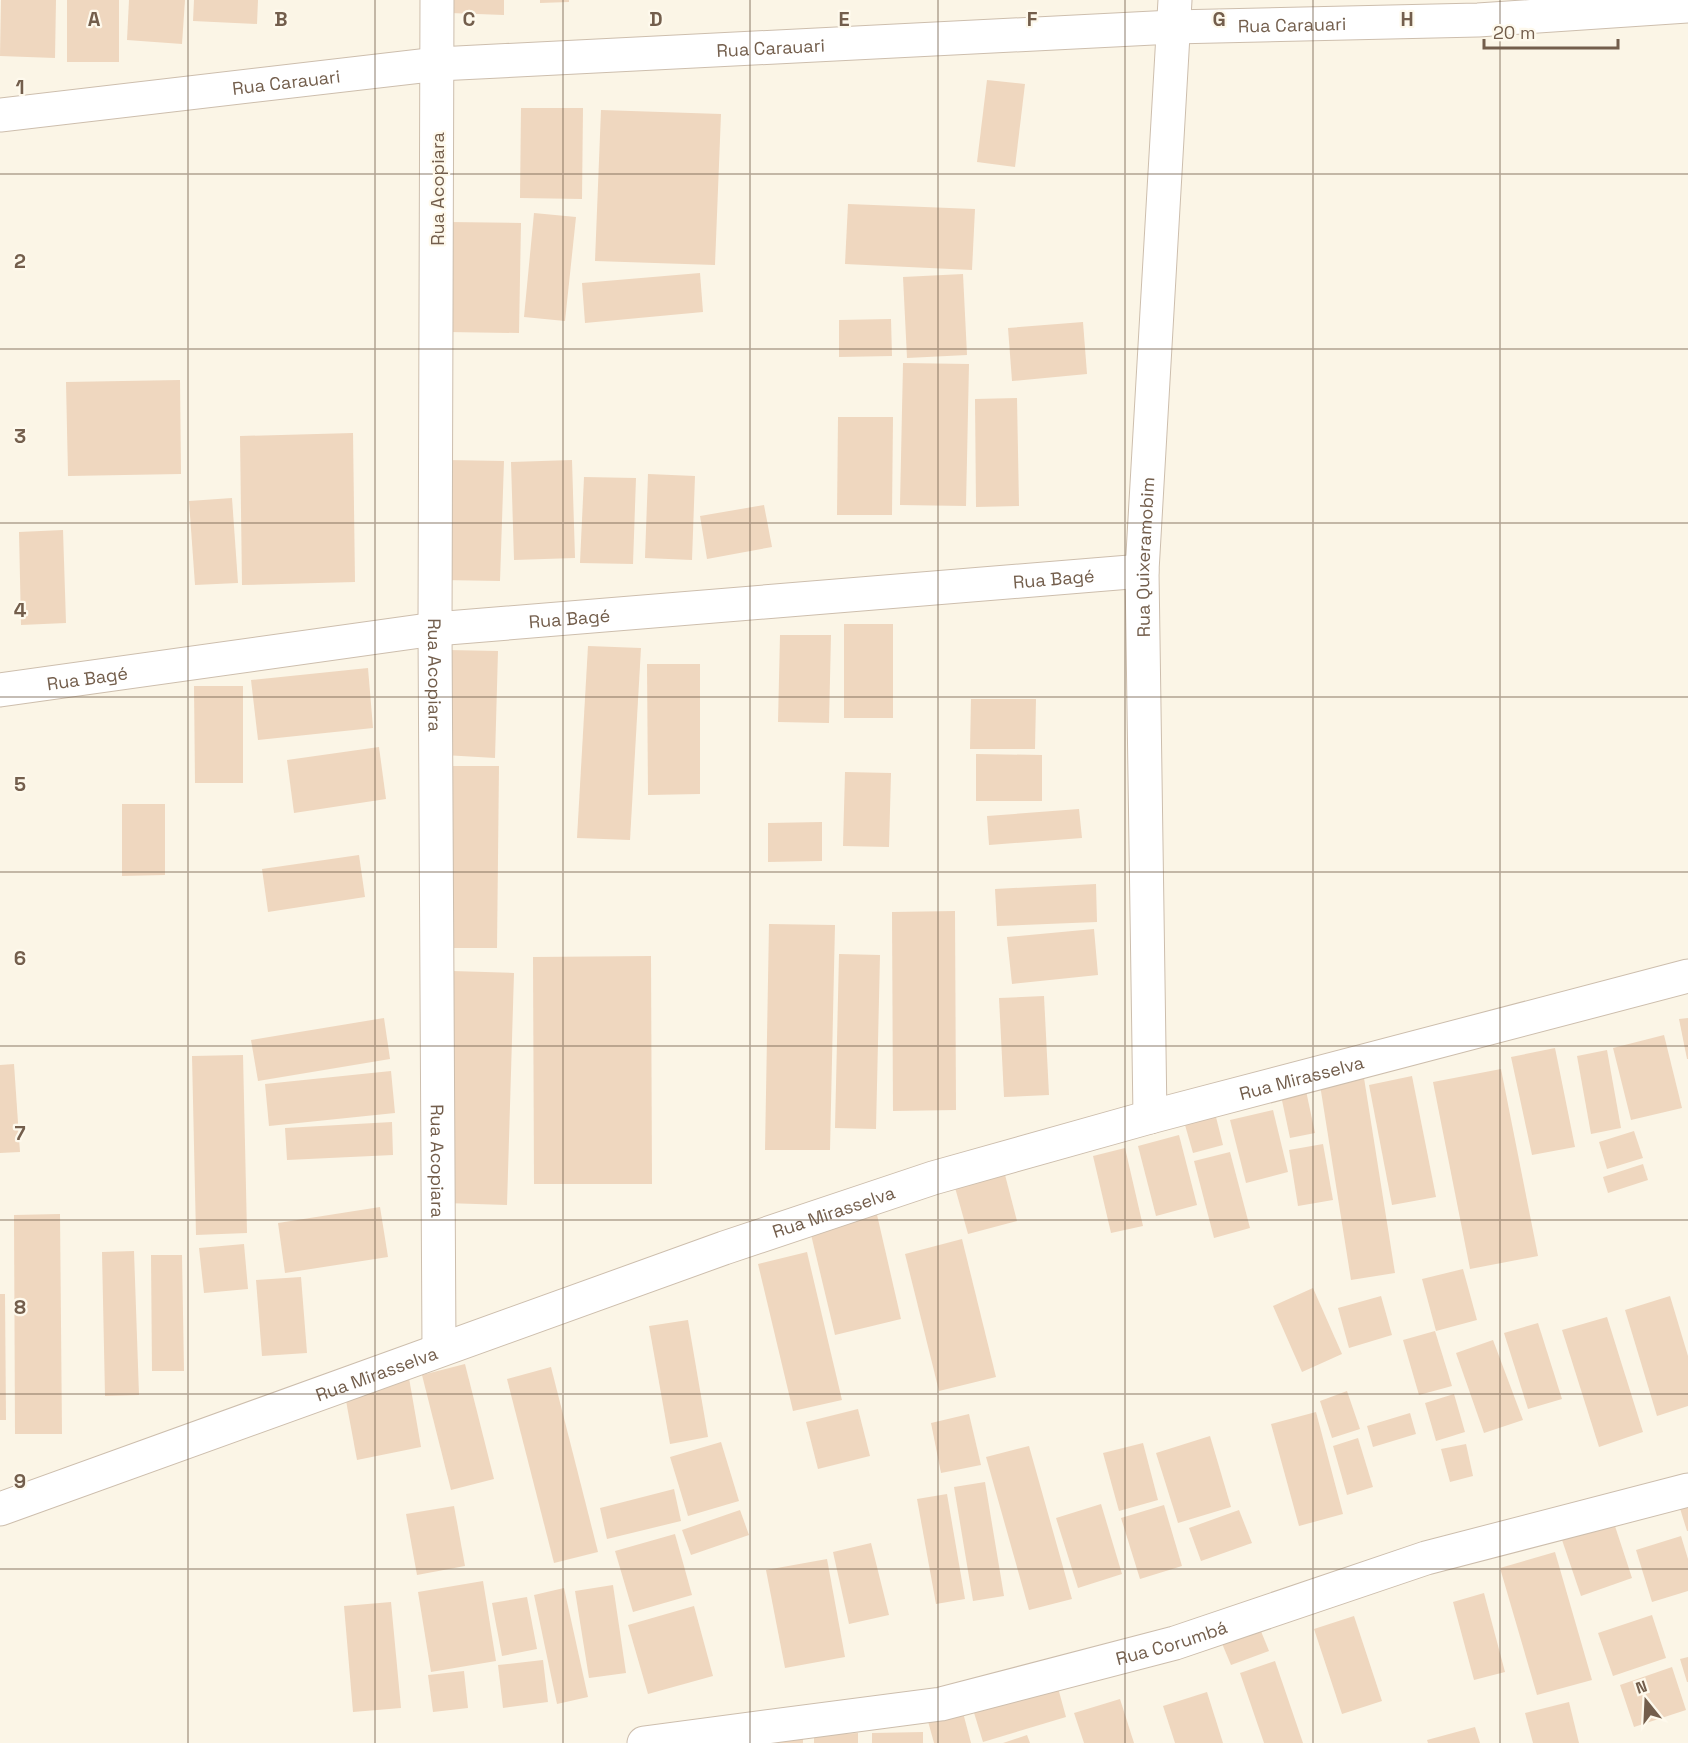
<svg xmlns="http://www.w3.org/2000/svg" width="1688" height="1743" viewBox="0 0 1688 1743" font-family="'Space Grotesk',sans-serif">
<style>
.building{fill:#efd7bf}
.lines{fill:none;stroke-linecap:round;stroke-linejoin:round}
.street-casing{stroke:#cdbead;stroke-width:35}
.street{stroke:#fff;stroke-width:33}
.grid{fill:none;stroke:#735e4c;stroke-width:1.5;stroke-opacity:0.55}
.labels{text-anchor:middle;dominant-baseline:central;stroke-width:4.5;stroke-linejoin:round;paint-order:stroke}
.street-label{font-size:18px;fill:#735e4c;stroke:#fef9ec}
.grid-label{font-size:20px;text-anchor:middle;font-weight:bold;fill:#735e4c;stroke:#fef9ec;stroke-width:4.5;stroke-linejoin:round;paint-order:stroke}
</style>
<rect width="100%" height="100%" fill="#fbf5e6"/>
<g class="building">
<path d="M 1,0 L 56,0 L 55,58 L 0,56 Z"/>
<rect x="67" y="0" width="52" height="62"/>
<path d="M 129,0 L 185,0 L 182,44 L 127,40 Z"/>
<path d="M 194,0 L 258,0 L 257,24 L 193,21 Z"/>
<path d="M 450,0 L 504,0 L 504,15 L 450,13 Z"/>
<path d="M 540,0 L 569,0 L 569,2 L 540,3 Z"/>
<path d="M 987,80 L 1025,84 L 1015,167 L 977,162 Z"/>
<path d="M 521,108 L 583,108 L 582,199 L 520,198 Z"/>
<path d="M 601,110 L 721,114 L 715,265 L 595,261 Z"/>
<path d="M 848,204 L 975,209 L 972,270 L 845,264 Z"/>
<path d="M 534,213 L 576,217 L 565,321 L 524,317 Z"/>
<path d="M 449,222 L 521,223 L 519,333 L 447,332 Z"/>
<path d="M 700,273 L 703,312 L 585,323 L 582,283 Z"/>
<path d="M 963,274 L 967,355 L 907,358 L 903,277 Z"/>
<path d="M 891,319 L 892,356 L 839,357 L 839,320 Z"/>
<path d="M 1083,322 L 1087,374 L 1012,381 L 1008,328 Z"/>
<path d="M 903,363 L 969,364 L 966,506 L 900,505 Z"/>
<path d="M 180,380 L 181,474 L 68,476 L 66,382 Z"/>
<path d="M 1017,398 L 1019,506 L 976,507 L 975,399 Z"/>
<path d="M 838,417 L 893,417 L 892,515 L 837,515 Z"/>
<path d="M 353,433 L 355,582 L 242,585 L 240,436 Z"/>
<path d="M 446,460 L 504,461 L 500,581 L 442,580 Z"/>
<path d="M 572,460 L 575,558 L 514,560 L 511,462 Z"/>
<path d="M 648,474 L 695,476 L 692,560 L 645,558 Z"/>
<path d="M 584,477 L 636,478 L 633,564 L 580,563 Z"/>
<path d="M 232,498 L 238,583 L 195,585 L 189,501 Z"/>
<path d="M 764,505 L 772,547 L 707,559 L 700,516 Z"/>
<path d="M 63,530 L 66,623 L 21,625 L 19,532 Z"/>
<rect x="844" y="624" width="49" height="94"/>
<path d="M 780,635 L 831,635 L 829,723 L 778,722 Z"/>
<path d="M 588,646 L 641,648 L 630,840 L 577,838 Z"/>
<path d="M 448,650 L 498,651 L 495,758 L 444,755 Z"/>
<path d="M 647,664 L 700,664 L 700,794 L 648,795 Z"/>
<path d="M 368,668 L 373,728 L 258,740 L 251,680 Z"/>
<path d="M 194,686 L 243,686 L 243,783 L 195,783 Z"/>
<path d="M 971,699 L 1036,699 L 1035,749 L 970,749 Z"/>
<path d="M 379,747 L 386,799 L 294,813 L 287,760 Z"/>
<path d="M 976,754 L 1042,755 L 1042,801 L 976,801 Z"/>
<path d="M 444,766 L 499,766 L 497,948 L 443,948 Z"/>
<path d="M 845,772 L 891,773 L 889,847 L 843,846 Z"/>
<path d="M 122,804 L 165,804 L 165,875 L 122,876 Z"/>
<path d="M 1079,809 L 1082,838 L 989,845 L 987,816 Z"/>
<path d="M 822,822 L 822,861 L 768,862 L 768,823 Z"/>
<path d="M 359,855 L 365,897 L 268,912 L 262,869 Z"/>
<path d="M 1096,884 L 1097,922 L 997,926 L 995,889 Z"/>
<path d="M 955,911 L 956,1110 L 893,1111 L 892,912 Z"/>
<path d="M 769,924 L 835,925 L 830,1150 L 765,1150 Z"/>
<path d="M 1094,929 L 1098,975 L 1012,984 L 1007,937 Z"/>
<path d="M 839,954 L 880,955 L 876,1129 L 835,1128 Z"/>
<path d="M 651,956 L 652,1184 L 534,1184 L 533,957 Z"/>
<path d="M 452,971 L 514,973 L 507,1205 L 445,1203 Z"/>
<path d="M 1044,996 L 1049,1095 L 1004,1097 L 999,998 Z"/>
<path d="M 384,1018 L 390,1059 L 258,1081 L 251,1040 Z"/>
<path d="M 1688,1018 L 1688,1059 L 1687,1059 L 1679,1019 Z"/>
<path d="M 1664,1035 L 1682,1108 L 1631,1120 L 1613,1048 Z"/>
<path d="M 1555,1048 L 1575,1147 L 1532,1155 L 1511,1057 Z"/>
<path d="M 1607,1050 L 1621,1128 L 1591,1134 L 1577,1056 Z"/>
<path d="M 243,1055 L 247,1233 L 196,1235 L 192,1056 Z"/>
<path d="M 14,1064 L 20,1152 L 0,1153 L 0,1065 Z"/>
<path d="M 1501,1069 L 1538,1256 L 1470,1269 L 1433,1082 Z"/>
<path d="M 391,1071 L 395,1113 L 269,1126 L 265,1084 Z"/>
<path d="M 1412,1076 L 1436,1197 L 1392,1205 L 1369,1085 Z"/>
<path d="M 1364,1078 L 1395,1273 L 1351,1280 L 1320,1085 Z"/>
<path d="M 1305,1086 L 1315,1133 L 1290,1138 L 1280,1091 Z"/>
<path d="M 1214,1109 L 1223,1145 L 1193,1153 L 1183,1118 Z"/>
<path d="M 1273,1110 L 1288,1172 L 1246,1183 L 1230,1120 Z"/>
<path d="M 392,1122 L 393,1155 L 287,1160 L 285,1128 Z"/>
<path d="M 1634,1131 L 1643,1158 L 1607,1169 L 1599,1142 Z"/>
<path d="M 1179,1135 L 1197,1205 L 1156,1216 L 1138,1146 Z"/>
<path d="M 1323,1144 L 1333,1200 L 1298,1206 L 1289,1150 Z"/>
<path d="M 1125,1148 L 1143,1226 L 1111,1233 L 1093,1156 Z"/>
<path d="M 1230,1152 L 1250,1228 L 1214,1238 L 1194,1161 Z"/>
<path d="M 1643,1164 L 1648,1180 L 1608,1193 L 1603,1177 Z"/>
<path d="M 1004,1171 L 1017,1221 L 968,1234 L 954,1184 Z"/>
<path d="M 875,1206 L 901,1319 L 835,1335 L 808,1222 Z"/>
<path d="M 380,1207 L 388,1257 L 285,1273 L 278,1223 Z"/>
<path d="M 60,1214 L 62,1434 L 15,1434 L 14,1215 Z"/>
<path d="M 962,1239 L 996,1377 L 939,1391 L 905,1254 Z"/>
<path d="M 244,1244 L 248,1289 L 204,1293 L 199,1248 Z"/>
<path d="M 134,1251 L 139,1395 L 105,1396 L 102,1252 Z"/>
<path d="M 807,1252 L 842,1400 L 793,1411 L 758,1264 Z"/>
<path d="M 151,1255 L 182,1255 L 184,1371 L 152,1371 Z"/>
<path d="M 1463,1269 L 1477,1320 L 1436,1331 L 1422,1279 Z"/>
<path d="M 301,1277 L 307,1353 L 262,1356 L 256,1280 Z"/>
<path d="M 1313,1288 L 1342,1354 L 1302,1372 L 1273,1306 Z"/>
<path d="M 0,1294 L 5,1294 L 6,1420 L 0,1420 Z"/>
<path d="M 1381,1296 L 1392,1335 L 1349,1348 L 1338,1308 Z"/>
<path d="M 1670,1296 L 1688,1356 L 1688,1406 L 1657,1416 L 1625,1310 Z"/>
<path d="M 1607,1317 L 1643,1432 L 1599,1447 L 1562,1330 Z"/>
<path d="M 688,1320 L 708,1437 L 670,1444 L 649,1326 Z"/>
<path d="M 1538,1323 L 1562,1399 L 1528,1409 L 1504,1333 Z"/>
<path d="M 1435,1331 L 1452,1386 L 1419,1395 L 1403,1340 Z"/>
<path d="M 1493,1340 L 1523,1420 L 1484,1433 L 1456,1353 Z"/>
<path d="M 465,1364 L 494,1479 L 451,1490 L 422,1375 Z"/>
<path d="M 551,1367 L 598,1552 L 554,1563 L 507,1379 Z"/>
<path d="M 409,1378 L 421,1447 L 357,1460 L 344,1390 Z"/>
<path d="M 1347,1391 L 1360,1429 L 1332,1438 L 1320,1401 Z"/>
<path d="M 1454,1394 L 1465,1432 L 1436,1441 L 1425,1403 Z"/>
<path d="M 858,1409 L 870,1456 L 818,1469 L 806,1422 Z"/>
<path d="M 1316,1412 L 1343,1514 L 1299,1526 L 1271,1424 Z"/>
<path d="M 1410,1413 L 1416,1434 L 1373,1447 L 1367,1426 Z"/>
<path d="M 969,1414 L 981,1465 L 941,1473 L 931,1423 Z"/>
<path d="M 1210,1436 L 1231,1507 L 1178,1523 L 1156,1453 Z"/>
<path d="M 1358,1438 L 1373,1487 L 1347,1495 L 1333,1446 Z"/>
<path d="M 721,1442 L 739,1501 L 688,1516 L 670,1457 Z"/>
<path d="M 1143,1443 L 1158,1500 L 1119,1511 L 1103,1453 Z"/>
<path d="M 1466,1444 L 1473,1476 L 1450,1482 L 1441,1449 Z"/>
<path d="M 1029,1446 L 1072,1599 L 1029,1610 L 986,1457 Z"/>
<path d="M 985,1482 L 1004,1596 L 973,1601 L 954,1487 Z"/>
<path d="M 674,1489 L 681,1521 L 607,1539 L 600,1508 Z"/>
<path d="M 947,1494 L 965,1599 L 936,1604 L 917,1499 Z"/>
<path d="M 1688,1499 L 1688,1531 L 1687,1531 L 1678,1502 Z"/>
<path d="M 1101,1504 L 1122,1574 L 1078,1588 L 1056,1518 Z"/>
<path d="M 1164,1505 L 1182,1566 L 1140,1579 L 1121,1518 Z"/>
<path d="M 454,1506 L 465,1566 L 417,1575 L 406,1514 Z"/>
<path d="M 740,1510 L 749,1535 L 691,1555 L 682,1530 Z"/>
<path d="M 1239,1510 L 1252,1543 L 1201,1561 L 1189,1528 Z"/>
<path d="M 1613,1520 L 1632,1578 L 1581,1596 L 1561,1537 Z"/>
<path d="M 675,1534 L 692,1595 L 633,1612 L 615,1551 Z"/>
<path d="M 1681,1536 L 1688,1559 L 1688,1591 L 1652,1602 L 1636,1550 Z"/>
<path d="M 871,1543 L 889,1615 L 849,1624 L 833,1552 Z"/>
<path d="M 1555,1552 L 1592,1680 L 1537,1695 L 1500,1568 Z"/>
<path d="M 827,1559 L 845,1657 L 785,1668 L 766,1570 Z"/>
<path d="M 483,1581 L 496,1661 L 431,1672 L 418,1592 Z"/>
<path d="M 613,1585 L 626,1673 L 589,1678 L 575,1591 Z"/>
<path d="M 564,1588 L 588,1697 L 557,1704 L 534,1595 Z"/>
<path d="M 1484,1593 L 1505,1672 L 1474,1680 L 1453,1602 Z"/>
<path d="M 527,1597 L 537,1649 L 502,1656 L 492,1603 Z"/>
<path d="M 391,1602 L 401,1708 L 353,1712 L 344,1606 Z"/>
<path d="M 694,1606 L 713,1676 L 648,1694 L 628,1625 Z"/>
<path d="M 1652,1615 L 1666,1658 L 1613,1676 L 1598,1633 Z"/>
<path d="M 1354,1616 L 1382,1701 L 1342,1714 L 1314,1629 Z"/>
<path d="M 1256,1619 L 1269,1651 L 1231,1665 L 1218,1634 Z"/>
<path d="M 1688,1657 L 1688,1682 L 1687,1682 L 1680,1659 Z"/>
<path d="M 543,1660 L 548,1702 L 503,1708 L 498,1665 Z"/>
<path d="M 1275,1661 L 1303,1743 L 1264,1743 L 1240,1673 Z"/>
<path d="M 1672,1667 L 1686,1710 L 1634,1727 L 1620,1685 Z"/>
<path d="M 464,1671 L 468,1708 L 433,1712 L 428,1675 Z"/>
<path d="M 1055,1677 L 1066,1717 L 983,1742 L 971,1703 Z"/>
<path d="M 1207,1692 L 1223,1743 L 1175,1743 L 1163,1706 Z"/>
<path d="M 1120,1699 L 1134,1743 L 1084,1743 L 1074,1713 Z"/>
<path d="M 1569,1702 L 1579,1743 L 1533,1743 L 1525,1713 Z"/>
<path d="M 961,1705 L 971,1743 L 934,1743 L 926,1714 Z"/>
<path d="M 1475,1727 L 1480,1743 L 1428,1743 L 1427,1740 Z"/>
<path d="M 923,1732 L 923,1743 L 872,1743 L 872,1733 Z"/>
<path d="M 858,1733 L 858,1743 L 814,1743 L 814,1735 Z"/>
<path d="M 1027,1735 L 1030,1743 L 1003,1743 Z"/>
<path d="M 803,1739 L 803,1743 L 778,1743 L 778,1741 Z"/>
</g>
<g class="lines">
<defs>
<g id="street">
<path id="s1" d="M 437,0 L 435,629 L 439,1350"/>
<path id="s2" d="M 0,115 L 438,64 L 1173,27 L 1478,20 L 1688,6"/>
<path id="s3" d="M 0,690 L 435,629 L 1142,571"/>
<path id="s4" d="M 1150,1117 L 1142,571 L 1175,0"/>
<path id="s5" d="M 0,1509 L 724,1248 L 933,1178 L 1150,1117 L 1688,976"/>
<path id="s6" d="M 644,1743 L 941,1704 L 1175,1643 L 1426,1558 L 1688,1490"/>
</g>
</defs>
<use href="#street" class="street-casing"/>
<use href="#street" class="street"/>
</g>
<path class="grid" d="M 188,0 L 188,1743M 375,0 L 375,1743M 563,0 L 563,1743M 750,0 L 750,1743M 938,0 L 938,1743M 1125,0 L 1125,1743M 1313,0 L 1313,1743M 1500,0 L 1500,1743M 0,174 L 1688,174M 0,349 L 1688,349M 0,523 L 1688,523M 0,697 L 1688,697M 0,872 L 1688,872M 0,1046 L 1688,1046M 0,1220 L 1688,1220M 0,1394 L 1688,1394M 0,1569 L 1688,1569"/>
<g class="labels">
<g class="street-label">
<text stroke="none"><textPath href="#s2" startOffset="1296">Rua Carauari</textPath></text>
<text stroke="none"><textPath href="#s2" startOffset="774">Rua Carauari</textPath></text>
<text stroke="none"><textPath href="#s2" startOffset="288">Rua Carauari</textPath></text>
<text transform="translate(437 189) rotate(-90)">Rua Acopiara</text>
<text stroke="none"><textPath href="#s4" startOffset="560">Rua Quixeramobim</textPath></text>
<text stroke="none"><textPath href="#s3" startOffset="1060">Rua Bagé</textPath></text>
<text stroke="none"><textPath href="#s3" startOffset="574">Rua Bagé</textPath></text>
<text stroke="none"><textPath href="#s1" startOffset="675">Rua Acopiara</textPath></text>
<text stroke="none"><textPath href="#s3" startOffset="88">Rua Bagé</textPath></text>
<text stroke="none"><textPath href="#s5" startOffset="1372">Rua Mirasselva</textPath></text>
<text stroke="none"><textPath href="#s1" startOffset="1161">Rua Acopiara</textPath></text>
<text stroke="none"><textPath href="#s5" startOffset="885">Rua Mirasselva</textPath></text>
<text stroke="none"><textPath href="#s5" startOffset="400">Rua Mirasselva</textPath></text>
<text stroke="none"><textPath href="#s6" startOffset="538">Rua Corumbá</textPath></text>
</g>
</g>
<g class="grid-label">
<text x="94" y="26">A</text>
<text x="281" y="26">B</text>
<text x="469" y="26">C</text>
<text x="656" y="26">D</text>
<text x="844" y="26">E</text>
<text x="1032" y="26">F</text>
<text x="1219" y="26">G</text>
<text x="1407" y="26">H</text>
<text x="20" y="94">1</text>
<text x="20" y="268">2</text>
<text x="20" y="443">3</text>
<text x="20" y="617">4</text>
<text x="20" y="791">5</text>
<text x="20" y="965">6</text>
<text x="20" y="1140">7</text>
<text x="20" y="1314">8</text>
<text x="20" y="1488">9</text>
</g>
<g transform="translate(1646 1701) rotate(342)" stroke="#fef9ec" stroke-width="4.5" paint-order="stroke">
<path d="M0-4.5L10 22L0 15L-10 22Z" fill="#735e4c"/>
<text y="-9" font-size="16" font-weight="bold" text-anchor="middle" fill="#735e4c">N</text>
</g>
<path d="M1484 39v9h134v-9" fill="none" stroke="#735e4c" stroke-width="3"/>
<text x="1493" y="39" font-size="18" fill="#735e4c" stroke="#fef9ec" stroke-width="4.5" paint-order="stroke">20 m</text>
</svg>
